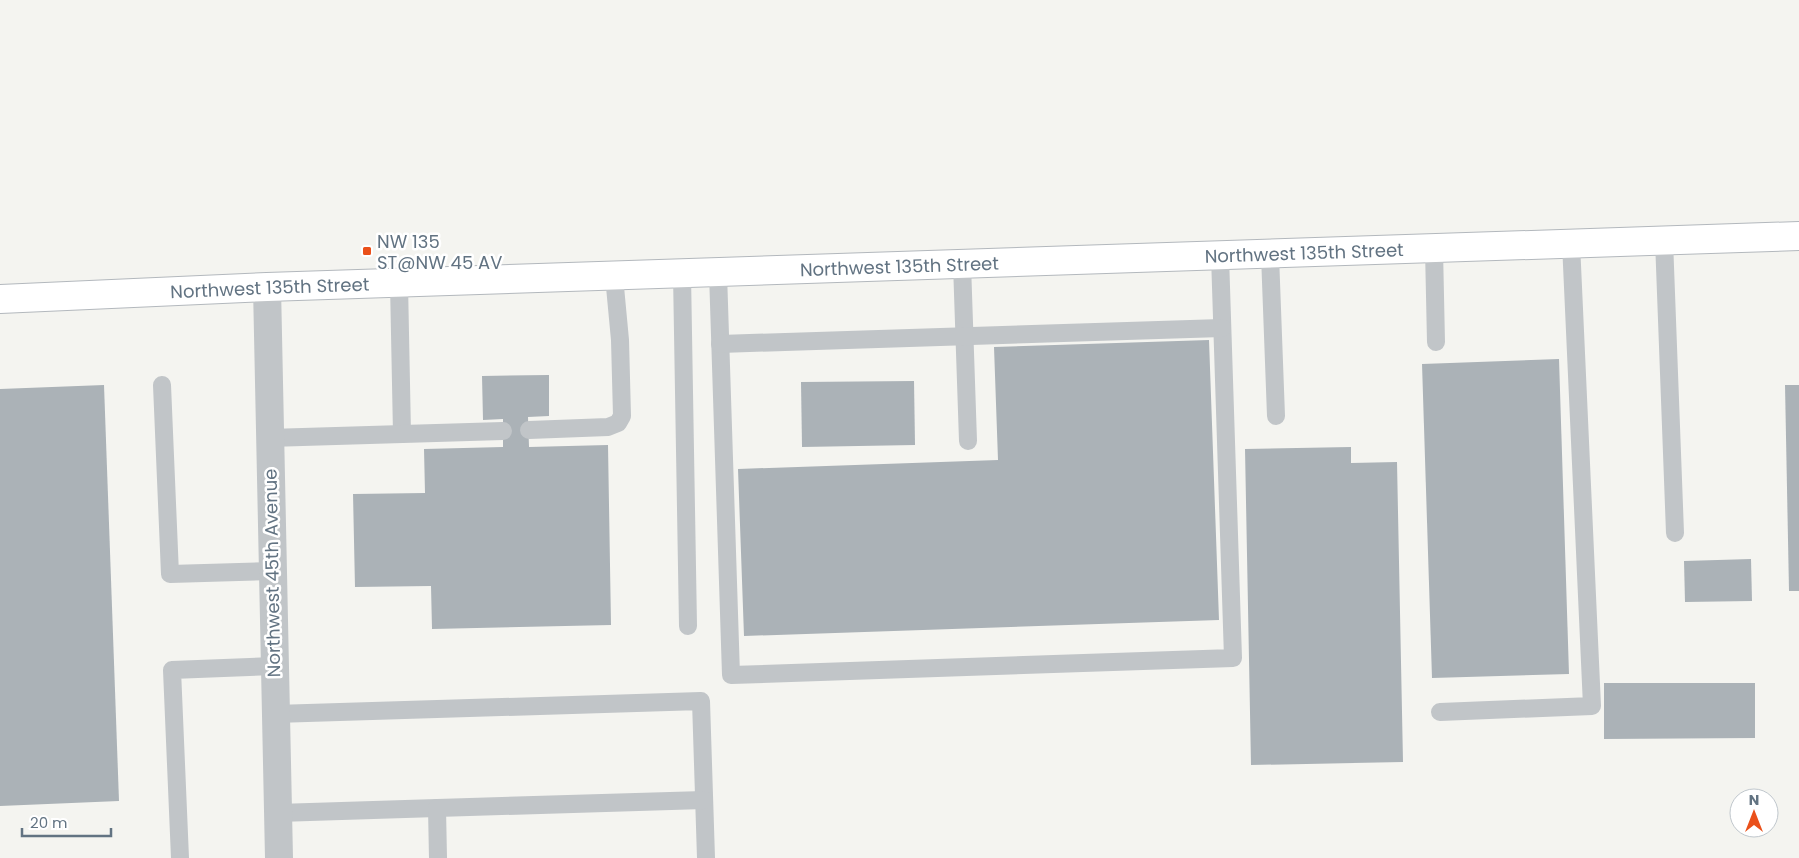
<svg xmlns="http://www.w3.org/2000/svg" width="1799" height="858" viewBox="0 0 1799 858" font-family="Poppins,sans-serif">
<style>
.building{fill:#abb2b7}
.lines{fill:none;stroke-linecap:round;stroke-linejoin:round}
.secondary-casing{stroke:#b3b8bd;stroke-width:30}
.service{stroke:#c1c5c8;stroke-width:18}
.minor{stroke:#c1c5c8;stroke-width:28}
.secondary{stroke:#fff;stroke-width:28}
.poi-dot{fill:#ea501a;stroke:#fff;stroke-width:2}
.labels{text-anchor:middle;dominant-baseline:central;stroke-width:5;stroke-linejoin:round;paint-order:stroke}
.poi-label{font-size:18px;fill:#627382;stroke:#fff;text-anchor:start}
.street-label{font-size:18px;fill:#627382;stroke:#fff}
</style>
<rect width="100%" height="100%" fill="#f4f4f0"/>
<g class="building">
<path d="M 1209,340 L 1219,620 L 744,636 L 738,469 L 998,460 L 994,347 Z"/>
<path d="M 1559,359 L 1569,674 L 1432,678 L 1422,364 Z"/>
<path d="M 549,375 L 549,416 L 528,417 L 529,447 L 608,445 L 611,625 L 432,629 L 431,586 L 355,587 L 353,494 L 425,493 L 424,449 L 503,447 L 503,419 L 483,420 L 482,376 Z"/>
<path d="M 914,381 L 915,445 L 802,447 L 801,382 Z"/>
<path d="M 104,385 L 119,801 L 0,806 L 0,389 Z"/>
<path d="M 1785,385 L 1799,385 L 1799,591 L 1789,591 Z"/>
<path d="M 1351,447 L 1351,463 L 1397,462 L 1403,762 L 1251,765 L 1245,449 Z"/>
<path d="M 1751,559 L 1752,601 L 1685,602 L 1684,561 Z"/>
<path d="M 1604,683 L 1755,683 L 1755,738 L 1604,739 Z"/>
</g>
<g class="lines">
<defs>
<g id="secondary">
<path id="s1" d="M 0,299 L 267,287 L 1799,236"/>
</g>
</defs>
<use href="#secondary" class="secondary-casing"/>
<g class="service">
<path d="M 1664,240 L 1675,533"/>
<path d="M 1434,249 L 1436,342"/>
<path d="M 1270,255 L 1276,416"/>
<path d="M 962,264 L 968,441"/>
<path d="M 718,273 L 731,675 L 1233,658 L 1220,256"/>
<path d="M 682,274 L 688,626"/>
<path d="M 399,283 L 402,434"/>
<path d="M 720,344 L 1222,328"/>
<path d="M 162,385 L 170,574 L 272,571"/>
<path d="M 529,430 L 608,427 L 618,423 L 622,416 L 620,340 L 614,276"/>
<path d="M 269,438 L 503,431"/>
<path d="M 1440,712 L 1592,706 L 1571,243"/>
<path d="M 275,714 L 701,701 L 706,858"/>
<path d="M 278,813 L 437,808"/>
<path d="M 180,858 L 172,670 L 274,666"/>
<path d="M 438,858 L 437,808 L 704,800"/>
</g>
<path class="minor" d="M 267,287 L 279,858"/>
<use href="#secondary" class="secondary"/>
</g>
<rect class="poi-dot" x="362" y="246" width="10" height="10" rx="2.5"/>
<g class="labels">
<g class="poi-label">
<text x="377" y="241">NW 135<tspan x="377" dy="21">ST@NW 45 AV</tspan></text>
</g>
<g class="street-label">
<text stroke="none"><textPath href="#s1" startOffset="1305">Northwest 135th Street</textPath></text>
<text stroke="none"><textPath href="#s1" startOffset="900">Northwest 135th Street</textPath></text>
<text stroke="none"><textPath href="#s1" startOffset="270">Northwest 135th Street</textPath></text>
<text transform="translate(272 573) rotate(-91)">Northwest 45th Avenue</text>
</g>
</g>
<g transform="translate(1754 813)"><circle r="24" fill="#ffffff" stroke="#c0c7cd"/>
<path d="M0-4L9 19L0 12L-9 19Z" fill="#ea501a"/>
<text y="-8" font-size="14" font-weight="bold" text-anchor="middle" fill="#627382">N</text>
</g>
<path d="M22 828v8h89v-8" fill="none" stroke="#627382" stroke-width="2.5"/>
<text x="30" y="828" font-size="15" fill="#627382" stroke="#ffffff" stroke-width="4" paint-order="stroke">20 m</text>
</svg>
